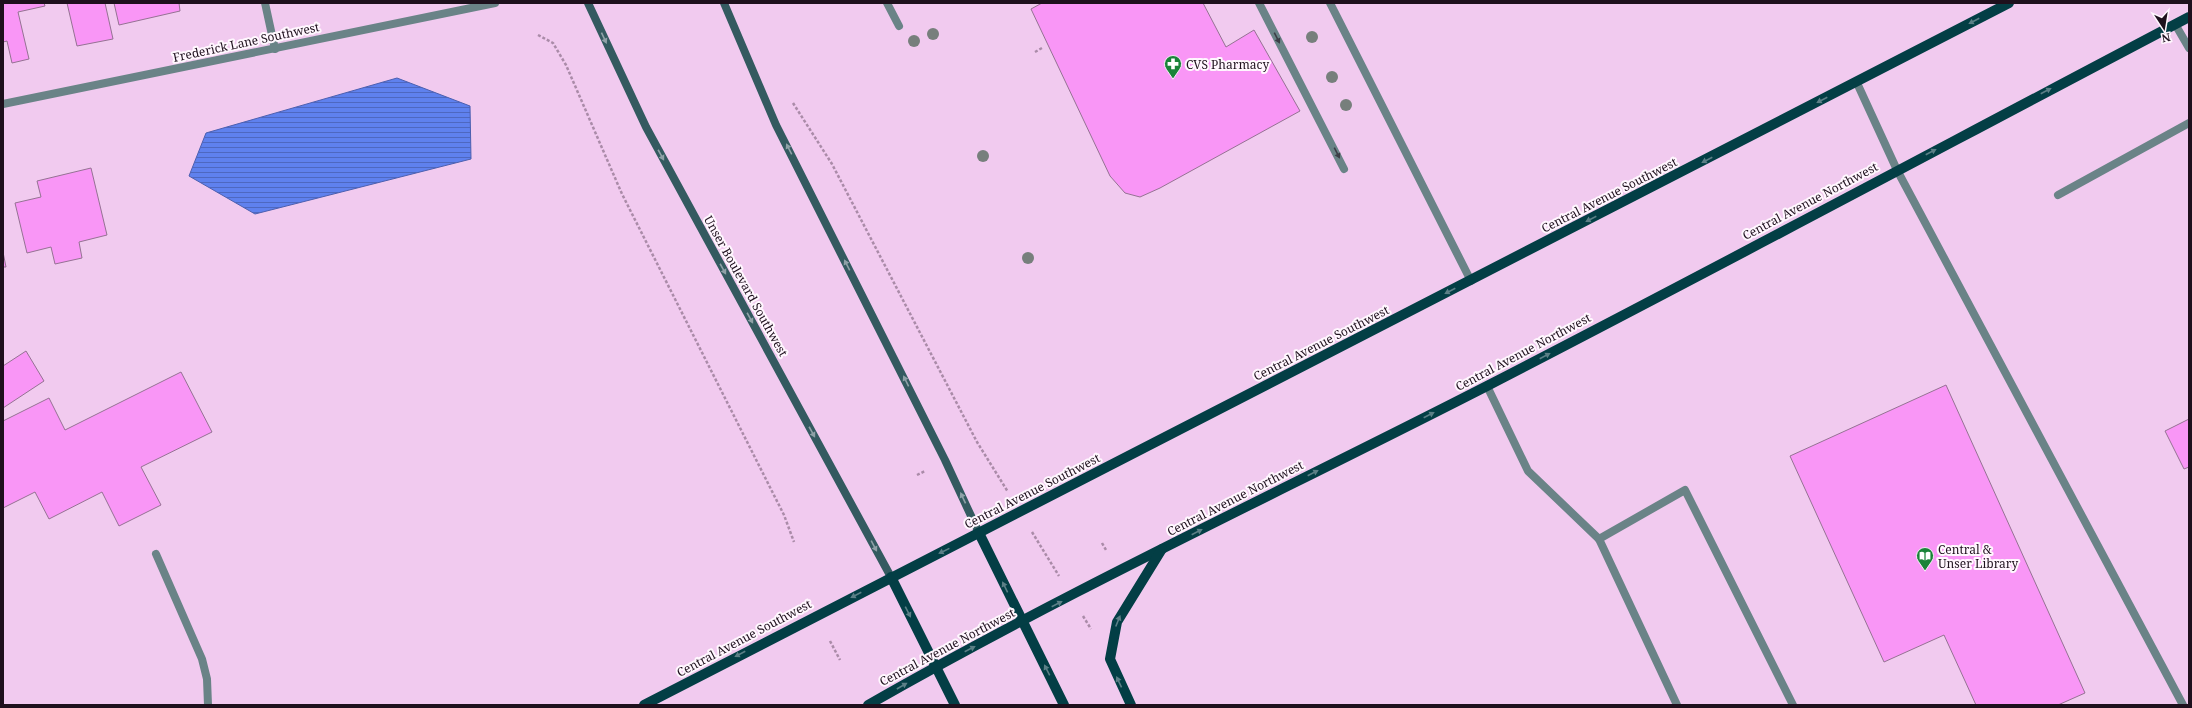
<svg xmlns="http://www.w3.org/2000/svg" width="2192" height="708" viewBox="0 0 2192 708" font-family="'Noto Serif',serif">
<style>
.water{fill:url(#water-rules);stroke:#4c5faf}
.building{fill:#f996f6;stroke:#957293}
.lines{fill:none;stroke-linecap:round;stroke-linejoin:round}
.path{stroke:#aa8ba8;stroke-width:2.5;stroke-dasharray:3 2;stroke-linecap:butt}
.service{stroke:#6a8387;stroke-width:8}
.minor{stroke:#6a8387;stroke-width:8}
.secondary{stroke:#345a60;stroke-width:8}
.primary{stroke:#033e45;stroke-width:10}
.tree{fill:#777f7c}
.oneway{fill:#5b7f86}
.oneway2{fill:#8fa1a7}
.oneway3{fill:#3c3e47}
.labels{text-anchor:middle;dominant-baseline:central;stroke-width:4;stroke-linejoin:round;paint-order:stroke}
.street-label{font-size:12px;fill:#1e101d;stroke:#fff7fe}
.poi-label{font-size:12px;fill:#1e101d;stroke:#fff7fe;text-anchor:start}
</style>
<defs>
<pattern id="water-rules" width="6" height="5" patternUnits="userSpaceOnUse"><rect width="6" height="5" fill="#5f81ee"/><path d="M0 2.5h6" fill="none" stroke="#4e68c0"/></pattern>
</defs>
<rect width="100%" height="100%" fill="#f1caef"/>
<path class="water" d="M 397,78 L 470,106 L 471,159 L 255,214 L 189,176 L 206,133 Z"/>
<g class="building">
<path d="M 3,3 L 44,3 L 45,6 L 18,12 L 29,59 L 12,63 L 7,41 L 3,42 Z"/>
<path d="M 67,3 L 105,3 L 113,39 L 77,46 Z"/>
<path d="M 114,3 L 179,3 L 180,11 L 119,25 Z"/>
<path d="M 1042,3 L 1203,3 L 1226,47 L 1254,30 L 1300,111 L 1160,188 L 1140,197 L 1125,193 L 1110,176 L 1031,9 Z"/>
<path d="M 91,168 L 107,235 L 79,242 L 82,258 L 55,264 L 51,247 L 27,253 L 15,203 L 41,197 L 37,181 Z"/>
<path d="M 3,252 L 6,267 L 3,267 Z"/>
<path d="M 26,351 L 44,381 L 3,408 L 3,366 Z"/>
<path d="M 181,372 L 212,432 L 141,467 L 161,505 L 119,526 L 102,492 L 49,519 L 35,492 L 3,508 L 3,421 L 49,398 L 65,430 Z"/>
<path d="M 1946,385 L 2085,693 L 2058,705 L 1976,705 L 1944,635 L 1884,662 L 1790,456 Z"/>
<path d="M 2189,419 L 2189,467 L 2184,469 L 2165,431 Z"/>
</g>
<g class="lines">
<g class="path">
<path d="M 538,35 L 553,43 L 566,65 L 622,194 L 784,515 L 794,542"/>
<path d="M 1035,52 L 1042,48"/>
<path d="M 793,103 L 832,164 L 977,442 L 1008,492"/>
<path d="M 917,475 L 925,471"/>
<path d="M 1032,532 L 1059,576"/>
<path d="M 1102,543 L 1106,550"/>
<path d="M 1083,616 L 1091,629"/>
<path d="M 830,641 L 840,660"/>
</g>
<g class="service">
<path d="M 887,3 L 899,26"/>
<path d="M 1259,3 L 1344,169"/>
<path d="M 1330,3 L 1471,281"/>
<path d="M 2175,24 L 2189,48"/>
<path d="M 2058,195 L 2189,123"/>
<path d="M 1487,386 L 1528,471 L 1599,539"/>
<path d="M 156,554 L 202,659 L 207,679 L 208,705"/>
<path d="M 1677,705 L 1599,539 L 1685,490 L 1793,705"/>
</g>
<g class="minor">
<path d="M 265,3 L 275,49"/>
<path d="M 1857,83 L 1897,170 L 2183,705"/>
<path d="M 3,104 L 495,3"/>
</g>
<g class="secondary">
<path d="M 588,3 L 646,127 L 891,577"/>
<path d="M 724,3 L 776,125 L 945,460 L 979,533"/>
</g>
<g class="primary">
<path d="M 979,533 L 1064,705"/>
<path d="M 891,577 L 955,705"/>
<path d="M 644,705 L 2009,3"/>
<path d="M 868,705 C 1069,590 1280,492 1487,386 C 1722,265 1955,140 2189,17"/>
<path d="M 1131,705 L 1110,659 L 1117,622 L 1162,549"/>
</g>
</g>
<g class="tree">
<circle cx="933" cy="34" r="6"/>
<circle cx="1312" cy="37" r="6"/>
<circle cx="914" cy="41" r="6"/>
<circle cx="1332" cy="77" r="6"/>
<circle cx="1346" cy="105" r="6"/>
<circle cx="983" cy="156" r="6"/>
<circle cx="1028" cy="258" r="6"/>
</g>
<defs><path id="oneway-solid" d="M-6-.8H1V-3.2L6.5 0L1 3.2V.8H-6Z"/></defs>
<g class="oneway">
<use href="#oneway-solid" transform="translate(1974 21) rotate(152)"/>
<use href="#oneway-solid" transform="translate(2046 91) rotate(-28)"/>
<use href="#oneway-solid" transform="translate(1822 100) rotate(153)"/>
<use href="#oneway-solid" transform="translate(1931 152) rotate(-28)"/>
<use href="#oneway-solid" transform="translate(1707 160) rotate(153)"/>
<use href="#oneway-solid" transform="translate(1591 219) rotate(153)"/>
<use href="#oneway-solid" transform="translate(1450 291) rotate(153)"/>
<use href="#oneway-solid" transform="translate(1545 356) rotate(-28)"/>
<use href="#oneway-solid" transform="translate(1429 415) rotate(-27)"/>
<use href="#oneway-solid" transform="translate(1313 473) rotate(-27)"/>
<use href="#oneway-solid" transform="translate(1197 532) rotate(-27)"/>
<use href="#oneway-solid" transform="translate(944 551) rotate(154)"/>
<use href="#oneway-solid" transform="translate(1005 587) rotate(-116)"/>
<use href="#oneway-solid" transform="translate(856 595) rotate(153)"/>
<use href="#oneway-solid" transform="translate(1057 604) rotate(-27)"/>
<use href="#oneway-solid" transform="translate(908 612) rotate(63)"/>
<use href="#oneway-solid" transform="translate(1118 621) rotate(-68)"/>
<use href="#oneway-solid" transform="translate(970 649) rotate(-27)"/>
<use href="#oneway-solid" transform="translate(740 654) rotate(152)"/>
<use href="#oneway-solid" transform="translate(1047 670) rotate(-117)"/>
<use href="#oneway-solid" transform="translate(1119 682) rotate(-115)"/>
<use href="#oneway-solid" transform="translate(902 686) rotate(-30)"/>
</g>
<g class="oneway2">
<use href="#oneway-solid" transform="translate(604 38) rotate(65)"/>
<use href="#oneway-solid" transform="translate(789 149) rotate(-117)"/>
<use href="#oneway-solid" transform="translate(661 155) rotate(61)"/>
<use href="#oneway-solid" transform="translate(847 265) rotate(-117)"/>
<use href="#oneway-solid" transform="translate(723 269) rotate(61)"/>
<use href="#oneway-solid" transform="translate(750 318) rotate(61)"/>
<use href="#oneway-solid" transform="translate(906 381) rotate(-116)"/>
<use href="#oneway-solid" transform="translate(812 432) rotate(61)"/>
<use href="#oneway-solid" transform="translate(963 498) rotate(-115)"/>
<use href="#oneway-solid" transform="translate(874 546) rotate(62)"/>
</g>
<g class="oneway3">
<use href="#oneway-solid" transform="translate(1277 38) rotate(63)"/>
<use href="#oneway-solid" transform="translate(1337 153) rotate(63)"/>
</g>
<defs>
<symbol id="pharmacy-pin" viewBox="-11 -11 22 30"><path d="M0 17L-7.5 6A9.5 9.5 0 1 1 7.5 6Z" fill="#1a8339" stroke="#fff7fe"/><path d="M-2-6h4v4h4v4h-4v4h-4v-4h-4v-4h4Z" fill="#fff"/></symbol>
<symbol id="library-pin" viewBox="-11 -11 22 30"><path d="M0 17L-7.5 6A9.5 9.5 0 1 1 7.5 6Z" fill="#1a8339" stroke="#fff7fe"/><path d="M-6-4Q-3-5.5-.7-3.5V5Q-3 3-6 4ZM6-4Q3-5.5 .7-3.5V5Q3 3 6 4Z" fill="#fff"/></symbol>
</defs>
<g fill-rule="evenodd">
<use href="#pharmacy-pin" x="1163" y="54" width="20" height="27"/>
<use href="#library-pin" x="1915" y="546" width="20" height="27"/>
</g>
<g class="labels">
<g class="street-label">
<text transform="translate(246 42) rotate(-12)">Frederick Lane Southwest</text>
<text transform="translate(1609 195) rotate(-27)">Central Avenue Southwest</text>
<text transform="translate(1810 201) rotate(-28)">Central Avenue Northwest</text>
<text transform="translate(746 286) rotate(61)">Unser Boulevard Southwest</text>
<text transform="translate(1321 343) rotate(-27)">Central Avenue Southwest</text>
<text transform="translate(1523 352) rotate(-28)">Central Avenue Northwest</text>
<text transform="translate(1032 491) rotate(-27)">Central Avenue Southwest</text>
<text transform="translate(1235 498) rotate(-27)">Central Avenue Northwest</text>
<text transform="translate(744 638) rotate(-28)">Central Avenue Southwest</text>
<text transform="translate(947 647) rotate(-28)">Central Avenue Northwest</text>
</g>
<g class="poi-label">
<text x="1186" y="64">CVS Pharmacy</text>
<text x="1938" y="549">Central &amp;<tspan x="1938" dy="14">Unser Library</tspan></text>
</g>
</g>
<rect width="2192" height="708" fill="none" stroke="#1e101d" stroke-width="8"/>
<g transform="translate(2164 28) rotate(168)" stroke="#fff7fe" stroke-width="3" paint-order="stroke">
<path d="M0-3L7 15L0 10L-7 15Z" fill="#1e101d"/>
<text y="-6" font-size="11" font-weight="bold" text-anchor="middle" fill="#1e101d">N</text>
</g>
</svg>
